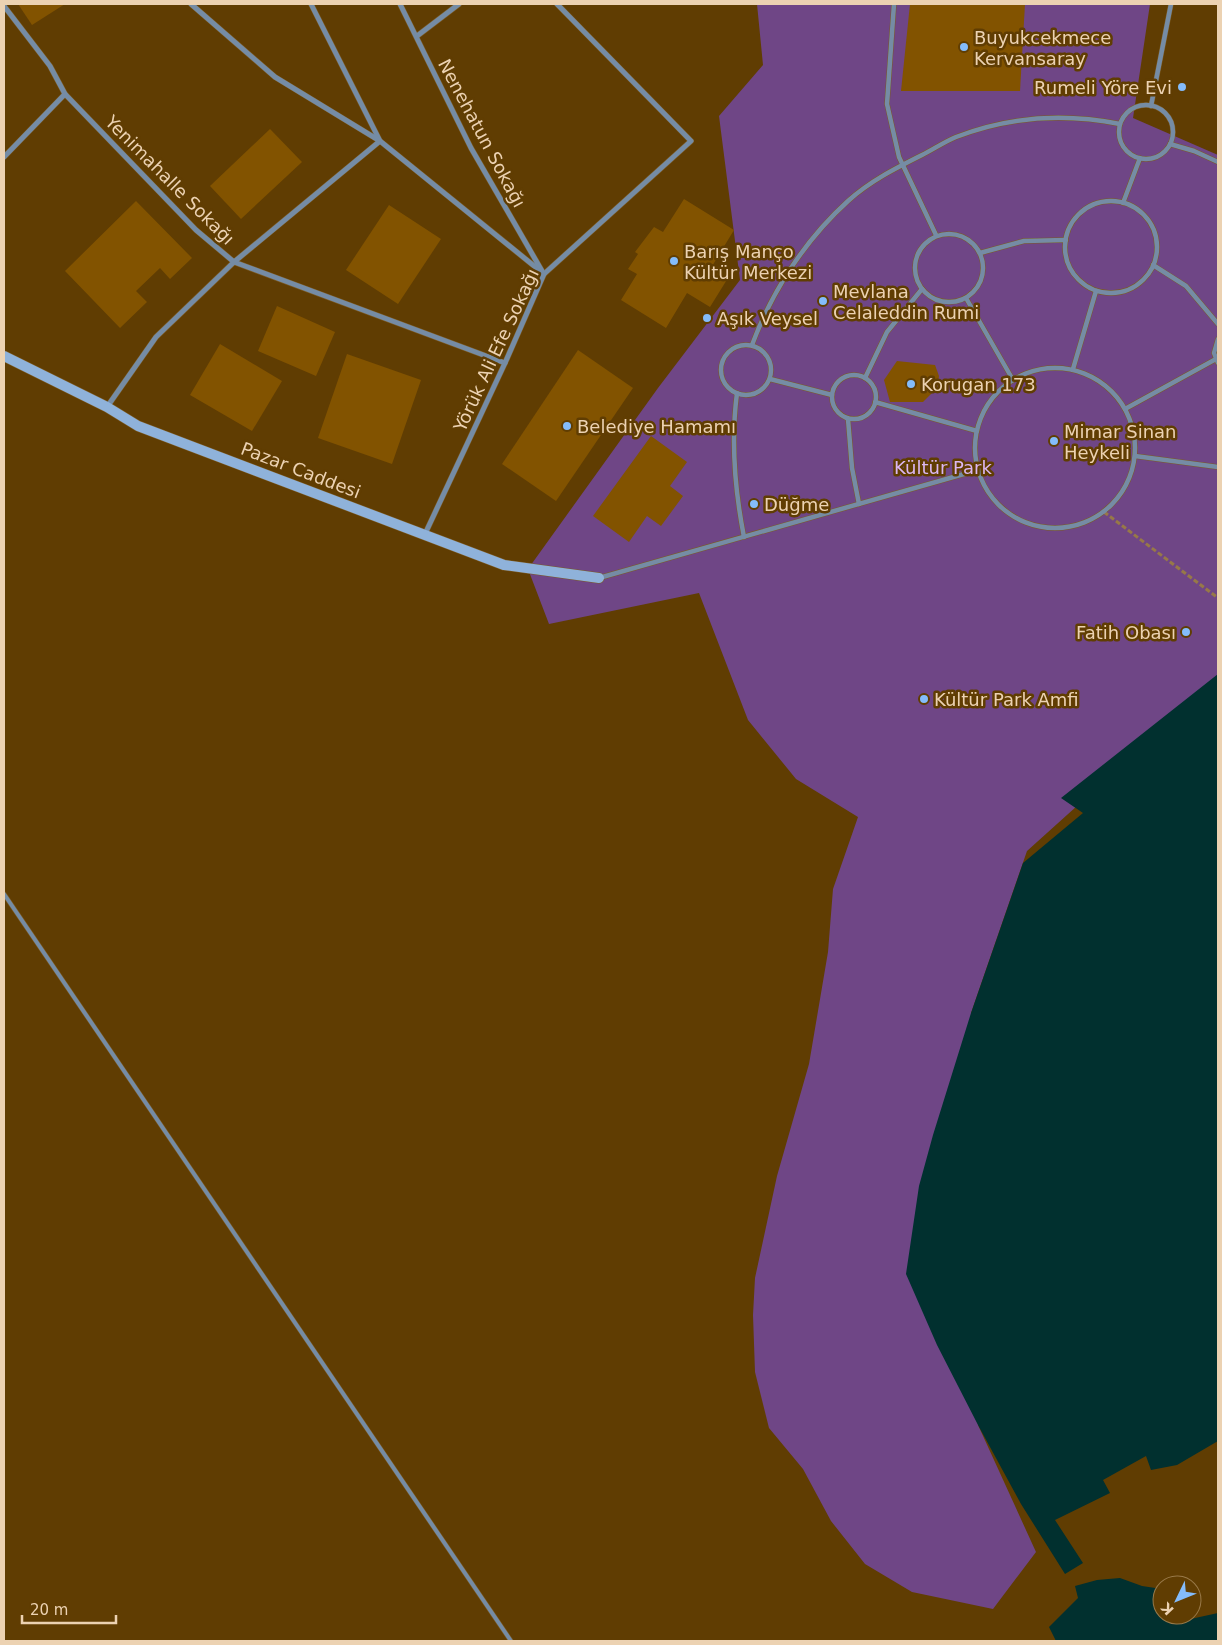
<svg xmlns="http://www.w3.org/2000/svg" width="1222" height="1645" viewBox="0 0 1222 1645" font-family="'DejaVu Sans',sans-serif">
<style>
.green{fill:#6f4686}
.water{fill:#01302f}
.building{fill:#825300}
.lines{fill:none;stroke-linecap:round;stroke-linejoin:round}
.service-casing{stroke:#7c5b25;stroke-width:5}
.pedestrian-casing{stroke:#7c5b25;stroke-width:5.5}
.minor-casing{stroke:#7c5b25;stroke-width:6}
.secondary-casing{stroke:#7c5b25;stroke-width:11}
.path{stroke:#977848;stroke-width:3;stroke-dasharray:5 2.5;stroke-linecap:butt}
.service{stroke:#758ca5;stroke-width:4}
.pedestrian{stroke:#758ca5;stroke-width:4.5}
.minor{stroke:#758ca5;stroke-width:5}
.secondary{stroke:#8fb2da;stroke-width:10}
.poi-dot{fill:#84bcfb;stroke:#603d02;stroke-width:2}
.labels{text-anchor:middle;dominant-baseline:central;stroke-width:5;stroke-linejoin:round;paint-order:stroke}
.poi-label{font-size:18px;fill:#ecd2b2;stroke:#603d02;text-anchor:start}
.street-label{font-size:18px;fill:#ecd2b2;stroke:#603d02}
.park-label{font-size:18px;fill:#dbb7f2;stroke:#603d02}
</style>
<rect width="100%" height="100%" fill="#603d02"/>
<path class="green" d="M 757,4 L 1150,4 L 1133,118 L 1218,155 L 1218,679 L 1027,851 L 971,1013 L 978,1425 L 1036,1552 L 993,1609 L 912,1592 L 865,1564 L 831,1521 L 803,1469 L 769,1428 L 755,1372 L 753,1315 L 755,1278 L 777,1176 L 809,1064 L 828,952 L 833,889 L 858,817 L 796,779 L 748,720 L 699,593 L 549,624 L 528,569 L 658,388 L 740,280 L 719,116 L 763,65 Z"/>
<g class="water">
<path d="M 1218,674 L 1218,1441 L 1177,1465 L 1151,1470 L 1146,1456 L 1103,1480 L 1110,1493 L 1055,1520 L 1083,1563 L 1065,1574 L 1021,1504 L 978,1425 L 937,1345 L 906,1274 L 919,1186 L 933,1135 L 971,1013 L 1023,863 L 1083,813 L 1061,798 Z"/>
<path d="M 1120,1578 L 1142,1586 L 1162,1589 L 1162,1615 L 1183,1615 L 1186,1620 L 1218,1613 L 1218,1641 L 1056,1641 L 1049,1627 L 1078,1598 L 1075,1586 L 1097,1580 Z"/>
</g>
<g class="building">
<path d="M 18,4 L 65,4 L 32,25 Z"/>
<path d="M 910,4 L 1025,4 L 1020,91 L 901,91 Z"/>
<path d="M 270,129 L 302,162 L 241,219 L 210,186 Z"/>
<path d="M 684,199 L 734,230 L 711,268 L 728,278 L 710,307 L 687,293 L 666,328 L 621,300 L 637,274 L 628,269 L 638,254 L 635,252 L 654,227 L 663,232 Z"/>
<path d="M 136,201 L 192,258 L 170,279 L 160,268 L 136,291 L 147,302 L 120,328 L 65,271 Z"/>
<path d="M 389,205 L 441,239 L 398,304 L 346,270 Z"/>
<path d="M 277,306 L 335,332 L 316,376 L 258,351 Z"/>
<path d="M 220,344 L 282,381 L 252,431 L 190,395 Z"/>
<path d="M 578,350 L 633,388 L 556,501 L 502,464 Z"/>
<path d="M 347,354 L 421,380 L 392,464 L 318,438 Z"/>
<path d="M 897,361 L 935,365 L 939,376 L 937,388 L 923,402 L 890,402 L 884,380 Z"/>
<path d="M 651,436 L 687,462 L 670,486 L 683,496 L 661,526 L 647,516 L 629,542 L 593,516 Z"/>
</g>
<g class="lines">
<defs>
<path id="service" d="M 4,894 L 511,1641"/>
<g id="pedestrian">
<path d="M 894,4 L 887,104 L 899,157 L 936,235"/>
<circle cx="1146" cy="132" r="27"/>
<path d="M 1151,106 L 1171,4"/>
<path d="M 1170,144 L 1194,151 L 1218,162"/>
<circle cx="1111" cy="247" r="46"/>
<path d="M 1123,203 L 1140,158"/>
<circle cx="949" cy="268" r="34"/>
<path d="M 980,253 L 1024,241 L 1066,240"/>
<path d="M 1153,265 L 1186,286 L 1218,324"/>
<path d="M 966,298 L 1013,380"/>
<path d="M 1218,339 L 1214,353 L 1218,363"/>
<circle cx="746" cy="370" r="25"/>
<path d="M 752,345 C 772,291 805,240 848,201 C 870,181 896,168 922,155 C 934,149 944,142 956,137 C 1010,116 1064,113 1120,124"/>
<circle cx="1055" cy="448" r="80"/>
<path d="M 1073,369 L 1096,291"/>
<circle cx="854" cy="397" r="22"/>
<path d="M 865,378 L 887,332 L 922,289"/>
<path d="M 770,379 L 832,395"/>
<path d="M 737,393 C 731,439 735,491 744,537"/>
<path d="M 875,402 L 977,431"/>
<path d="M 1125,409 L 1216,359"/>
<path d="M 848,419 L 852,468 L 859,504"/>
<path d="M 1135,456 L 1218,467"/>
<path d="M 599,578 L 978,470"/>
</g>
<g id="minor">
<path d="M 311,4 L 380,141 L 544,274"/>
<path d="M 400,4 L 471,148 L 542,271"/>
<path d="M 4,6 L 50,66 L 65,94 L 196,230 L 234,262 L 505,363"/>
<path d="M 417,36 L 459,4"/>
<path d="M 4,157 L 65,94"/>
<path d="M 107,407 L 156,337 L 234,262 L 380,141 L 275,77 L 191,4"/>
<path d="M 425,534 L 505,363 L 544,274 L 691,141 L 557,4"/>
</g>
<path id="secondary" d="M 4,356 L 107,407 L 138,426 L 504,565 L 599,578"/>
</defs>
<use href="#service" class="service-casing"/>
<use href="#pedestrian" class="pedestrian-casing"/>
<use href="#minor" class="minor-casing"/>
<use href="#secondary" class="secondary-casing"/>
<path class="path" d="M 1104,512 L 1218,598"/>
<use href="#service" class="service"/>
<use href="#pedestrian" class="pedestrian"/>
<use href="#minor" class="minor"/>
<use href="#secondary" class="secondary"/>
</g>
<g class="poi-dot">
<circle cx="964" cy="47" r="5"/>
<circle cx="1182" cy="87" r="5"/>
<circle cx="674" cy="261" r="5"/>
<circle cx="823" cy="301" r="5"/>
<circle cx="707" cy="318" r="5"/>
<circle cx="911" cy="384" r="5"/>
<circle cx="567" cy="426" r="5"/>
<circle cx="1054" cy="441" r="5"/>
<circle cx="754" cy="504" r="5"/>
<circle cx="1186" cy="632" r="5"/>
<circle cx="924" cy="699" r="5"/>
</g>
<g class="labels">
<g class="poi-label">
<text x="974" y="37">Buyukcekmece<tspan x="974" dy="21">Kervansaray</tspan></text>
<text x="1172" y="87" text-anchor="end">Rumeli Yöre Evi</text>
<text x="684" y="251">Barış Manço<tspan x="684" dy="21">Kültür Merkezi</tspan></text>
<text x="833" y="291">Mevlana<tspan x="833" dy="21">Celaleddin Rumi</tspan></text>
<text x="717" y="318">Aşık Veysel</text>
<text x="921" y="384">Korugan 173</text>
<text x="577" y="426">Belediye Hamamı</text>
<text x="1064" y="431">Mimar Sinan<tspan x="1064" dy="21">Heykeli</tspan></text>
<text x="764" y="504">Düğme</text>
<text x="1176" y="632" text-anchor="end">Fatih Obası</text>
<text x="934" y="699">Kültür Park Amfi</text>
</g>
<g class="street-label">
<text transform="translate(482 133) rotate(62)">Nenehatun Sokağı</text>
<text transform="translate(170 180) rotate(45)">Yenimahalle Sokağı</text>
<text transform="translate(496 350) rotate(-65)">Yörük Ali Efe Sokağı</text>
<text transform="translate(301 470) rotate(21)">Pazar Caddesi</text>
</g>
<g class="park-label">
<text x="943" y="467">Kültür Park</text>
</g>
</g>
<rect width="1222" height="1645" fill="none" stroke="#ecd2b2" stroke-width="10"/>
<g transform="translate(1177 1600) rotate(227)"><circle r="24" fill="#603d02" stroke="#987948"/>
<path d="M0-4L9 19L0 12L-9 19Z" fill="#84bcfb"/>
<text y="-8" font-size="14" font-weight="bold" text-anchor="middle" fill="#ecd2b2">K</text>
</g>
<path d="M22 1615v8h94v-8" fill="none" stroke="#ecd2b2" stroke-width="2.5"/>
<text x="30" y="1615" font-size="15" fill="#ecd2b2" stroke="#603d02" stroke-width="4" paint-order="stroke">20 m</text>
</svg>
